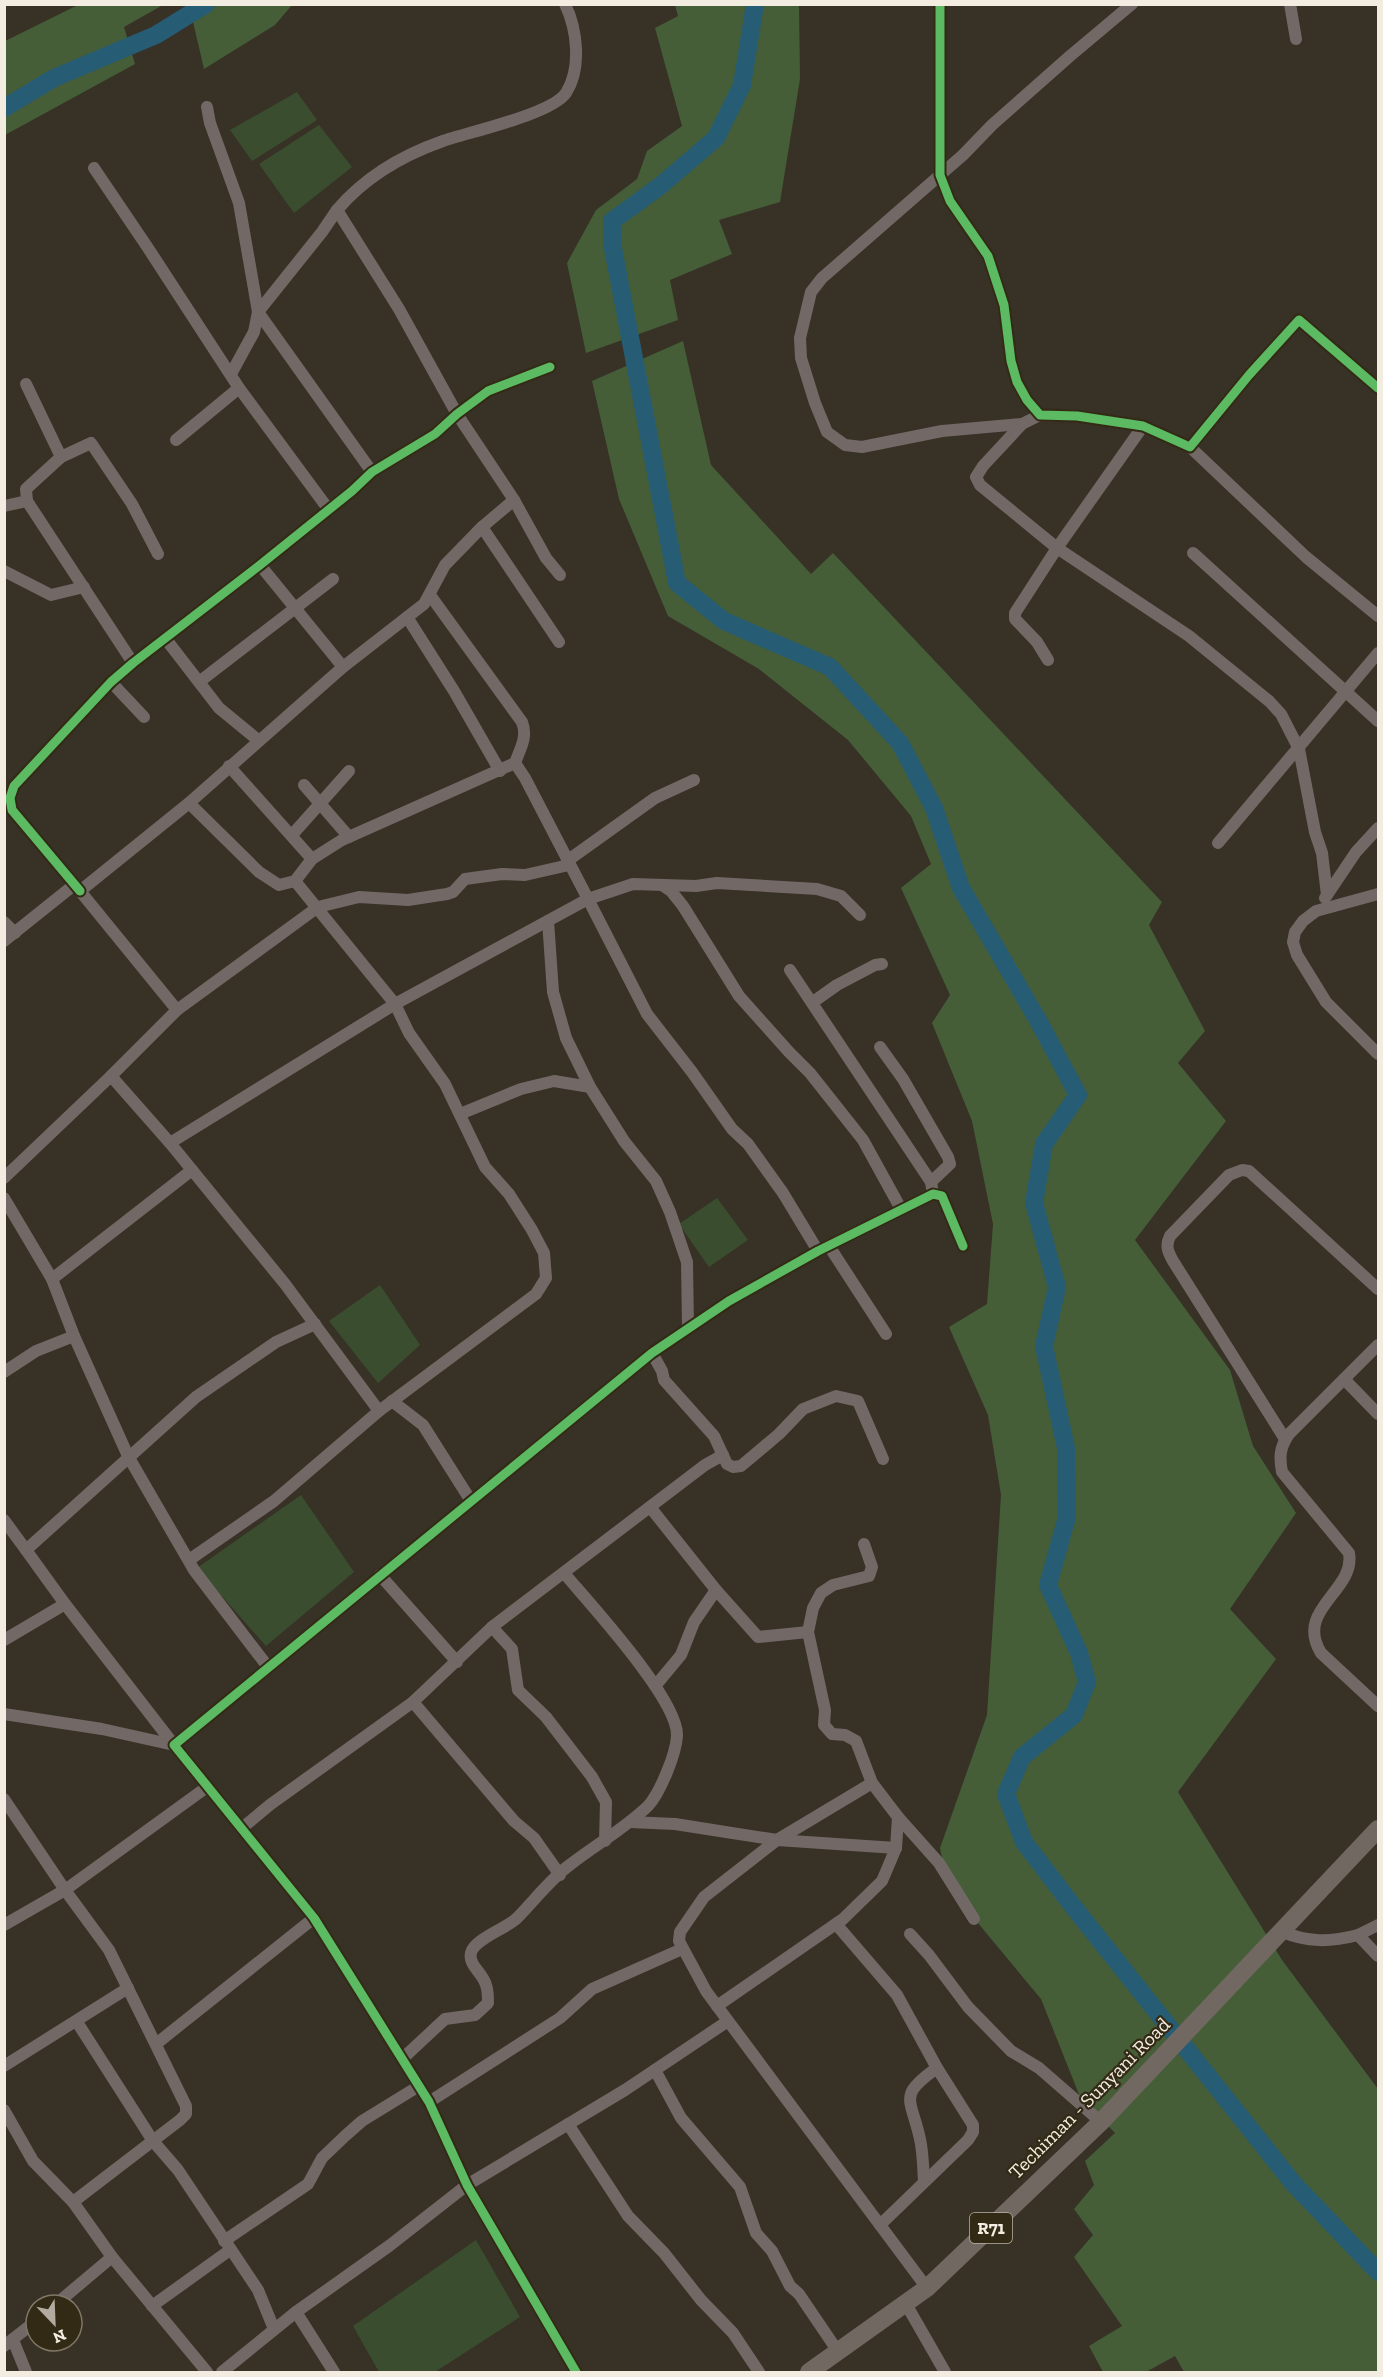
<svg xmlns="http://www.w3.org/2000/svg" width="1383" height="2377" viewBox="0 0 1383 2377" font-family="'Zilla Slab',serif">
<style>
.green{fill:#3a4e2f}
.forest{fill:#455e37}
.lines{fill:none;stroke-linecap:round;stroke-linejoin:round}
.river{stroke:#275c75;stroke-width:18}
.minor{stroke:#726865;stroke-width:12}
.primary{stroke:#726862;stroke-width:18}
.cycleway-casing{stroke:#332a15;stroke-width:13}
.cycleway{stroke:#5cba63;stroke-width:9}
.labels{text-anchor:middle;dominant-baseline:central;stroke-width:4.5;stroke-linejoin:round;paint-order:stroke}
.shield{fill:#332a15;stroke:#b9b2a4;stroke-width:1.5}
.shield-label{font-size:18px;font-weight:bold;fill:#f3ede1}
.street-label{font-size:20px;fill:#f3ede1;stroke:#332a15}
</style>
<rect width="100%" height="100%" fill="#373126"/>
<g class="green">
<path d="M 297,92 L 317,120 L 252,161 L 230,130 Z"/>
<path d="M 319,125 L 352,167 L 294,213 L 259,164 Z"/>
<path d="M 717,1198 L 748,1240 L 709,1267 L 679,1224 Z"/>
<path d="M 380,1285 L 420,1345 L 378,1383 L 329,1321 Z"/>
<path d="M 301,1495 L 354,1572 L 266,1646 L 197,1568 Z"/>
<path d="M 476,2240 L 520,2317 L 435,2372 L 379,2372 L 353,2326 Z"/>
</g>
<g class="forest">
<path d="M 78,5 L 163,5 L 124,27 L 135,64 L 5,135 L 5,41 Z"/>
<path d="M 189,5 L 189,4 L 292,5 L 275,25 L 204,69 Z"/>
<path d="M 675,5 L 799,5 L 800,79 L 780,202 L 719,220 L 732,254 L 670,280 L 678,320 L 586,353 L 567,263 L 596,210 L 637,179 L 647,151 L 682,126 L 655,28 L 678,16 Z"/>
<path d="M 683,341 L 711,465 L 811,574 L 833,553 L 1162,902 L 1149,925 L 1205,1031 L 1178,1063 L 1226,1121 L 1135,1240 L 1230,1370 L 1253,1446 L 1296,1513 L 1230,1609 L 1276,1659 L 1178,1792 L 1282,1960 L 1378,2089 L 1378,2372 L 1184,2372 L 1175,2356 L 1146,2372 L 1103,2372 L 1089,2346 L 1122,2326 L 1074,2257 L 1093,2235 L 1074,2209 L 1094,2185 L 1085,2161 L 1115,2133 L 1080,2097 L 1041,1999 L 948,1887 L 940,1848 L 987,1715 L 1001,1495 L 988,1415 L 949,1327 L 987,1304 L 993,1224 L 972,1121 L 932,1023 L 950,995 L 901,888 L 931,864 L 911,816 L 848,740 L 759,669 L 668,616 L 619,499 L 592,381 Z"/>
</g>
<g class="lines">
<g class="river">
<path d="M 755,4 L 742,85 L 716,138 L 660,186 L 612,221 L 612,243 L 677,583 L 724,621 L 830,667 L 900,743 L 934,808 L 961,888 L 1039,1022 L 1078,1095 L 1044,1144 L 1034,1203 L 1057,1287 L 1044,1346 L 1066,1448 L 1067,1517 L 1048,1585 L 1079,1653 L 1087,1682 L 1074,1715 L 1022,1757 L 1006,1794 L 1024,1842 L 1072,1905 L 1293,2183 L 1378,2272"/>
<path d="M 4,108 L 54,78 L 156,35 L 206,4"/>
</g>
<g class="minor">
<path d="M 940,4 L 940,175 L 950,201 L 988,256 L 1004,305 L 1011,361 L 1017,382 L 1027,400 L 1040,415 L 1077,416 L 1143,426 L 1190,447 L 1249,375 L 1299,320 L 1378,388"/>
<path d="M 1290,4 L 1296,39"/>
<path d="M 207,107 L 210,123 L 239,203 L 258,312 L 372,472"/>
<path d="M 94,168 L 148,248 L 239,388 L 329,510"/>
<path d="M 337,210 C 365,177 403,155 443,141 C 469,132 552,114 566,93 C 582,68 577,29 565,4"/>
<path d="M 231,374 L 254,332 L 258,312 L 322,232 L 337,210 L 399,309 L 457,414 L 514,500 L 546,558 L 560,575"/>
<path d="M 26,384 L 61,457"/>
<path d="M 1040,415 L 1022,424 L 942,431 L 862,447 L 845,445 L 827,432 L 815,403 L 801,358 L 800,338 L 811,292 L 822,278 L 963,155 L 992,125 L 1070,56 L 1132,4"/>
<path d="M 1022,424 L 983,466 L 976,477 L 980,485 L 1057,548 L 1189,636 L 1269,701 L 1281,714 L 1299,749 L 1315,832 L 1322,853 L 1327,895"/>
<path d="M 176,440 L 239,388"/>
<path d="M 1190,447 L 1306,557 L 1378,616"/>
<path d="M 4,506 L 27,501"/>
<path d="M 482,527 L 559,642"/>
<path d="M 1193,553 L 1378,721"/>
<path d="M 260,565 L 343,667"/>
<path d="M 4,571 L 51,595 L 84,587"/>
<path d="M 407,617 L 454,691 L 500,771"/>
<path d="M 165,638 L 219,708 L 258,740"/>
<path d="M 1048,660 L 1037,642 L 1015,619 L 1015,613 L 1057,548 L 1143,426"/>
<path d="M 133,663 L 27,501 L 26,489 L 61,457 L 91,443 L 132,504 L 158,554"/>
<path d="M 111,682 L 144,717"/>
<path d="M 199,682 L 333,579"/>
<path d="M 229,766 L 312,859"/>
<path d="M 304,785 L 349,837"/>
<path d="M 189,803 L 259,872 L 279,885 L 295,881 L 312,859 L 342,840 L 515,763 C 520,749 528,737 522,722 L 430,595"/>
<path d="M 292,835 L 349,771"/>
<path d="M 1218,843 L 1378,653"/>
<path d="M 567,861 L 655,798 L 694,780"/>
<path d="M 662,885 L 671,891 L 683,906 L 739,996 L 789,1052 L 810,1073 L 863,1140 L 901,1209"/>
<path d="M 80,891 L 12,810 L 10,798 L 14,786 L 111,682 L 133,663 L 260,565 L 352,491 L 372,472 L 435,434 L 457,414 L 488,391 L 550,367"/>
<path d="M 1378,894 L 1316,911 L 1303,921 L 1295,932 L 1293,942 L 1297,955 L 1326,1002 L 1378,1054"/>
<path d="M 1325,898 L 1356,852 L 1378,828"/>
<path d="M 548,921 L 553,992 L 566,1038 L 590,1087 L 624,1141 L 656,1181 L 670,1212 L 687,1262 L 688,1328"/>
<path d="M 4,922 L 15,933"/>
<path d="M 4,941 L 74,885"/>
<path d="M 790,970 L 931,1182 L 933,1194"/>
<path d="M 813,1002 L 837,985 L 875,965 L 882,964"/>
<path d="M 177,1010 L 80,891 L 189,803 L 343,667 L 424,604 L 445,565 L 482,527 L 514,500"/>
<path d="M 880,1047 L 903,1079 L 948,1157 L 950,1164 L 931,1182"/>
<path d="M 111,1076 L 177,1010 L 318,907 L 359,897 L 408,900 L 447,894 L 453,892 L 465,879 L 502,874 L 525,875 L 569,865"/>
<path d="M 460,1114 L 521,1089 L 554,1081 L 590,1087"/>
<path d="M 170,1143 L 395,1004 L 588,899 L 525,778 L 515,763"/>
<path d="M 192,1170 L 52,1279 L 74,1336 L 128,1456 L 194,1570 L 268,1667"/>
<path d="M 4,1178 L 111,1076 L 170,1143 L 285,1284 L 379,1411"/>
<path d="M 4,1198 L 52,1279"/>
<path d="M 829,1246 L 886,1334"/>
<path d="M 818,1251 L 783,1193 L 748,1144 L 732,1129 L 692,1072 L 647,1014 L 588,899 L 633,884 L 696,886 L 717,883 L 817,889 L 841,896 L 860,915"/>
<path d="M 1378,1345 L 1289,1434 C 1280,1447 1279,1456 1282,1472 L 1349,1553 C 1356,1591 1294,1609 1321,1653 L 1378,1706"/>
<path d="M 652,1353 L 662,1371 L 664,1380 L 714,1436 L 727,1464 L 733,1467 L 741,1466 L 779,1434 L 803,1409 L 836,1396 L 858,1401 L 883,1459"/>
<path d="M 4,1372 L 36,1351 L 74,1336"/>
<path d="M 1344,1379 L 1378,1414"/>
<path d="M 392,1401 L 423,1425 L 471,1501"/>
<path d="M 1285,1439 L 1173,1261 C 1168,1252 1165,1246 1170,1236 L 1229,1175 L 1242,1170 L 1249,1171 L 1378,1289"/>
<path d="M 650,1507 L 716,1590 L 694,1622 L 681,1655 L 656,1685"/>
<path d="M 4,1520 L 26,1550"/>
<path d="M 189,1560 L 274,1501 L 379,1411 L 536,1294 L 546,1278 L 544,1253 L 532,1230 L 509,1194 L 485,1167 L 445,1084 L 409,1033 L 395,1004 L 295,881"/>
<path d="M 380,1575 L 457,1662"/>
<path d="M 716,1590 L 758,1637 L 808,1632"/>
<path d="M 492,1627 L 512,1649 L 518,1690 L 546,1717 L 592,1777 L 606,1802 L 605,1841"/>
<path d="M 4,1640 L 65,1604"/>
<path d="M 413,1702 L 514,1821 L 534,1838 L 560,1875"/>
<path d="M 4,1714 L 102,1729 L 174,1745"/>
<path d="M 174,1745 L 65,1604 L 26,1550 L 196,1397 L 276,1342 L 315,1324"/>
<path d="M 872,1783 L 777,1840 L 704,1897 L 680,1932 L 679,1941 L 706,1991 L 717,2006 L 927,2288"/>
<path d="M 4,1799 L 65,1890 L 109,1950 L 186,2106 L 186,2114 L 180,2120 L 73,2202"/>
<path d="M 898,1817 L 939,1863 L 974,1919"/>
<path d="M 630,1822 L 675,1824 L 777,1840 L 896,1848"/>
<path d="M 242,1828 L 271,1804 L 413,1702 L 492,1627 L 705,1465 L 723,1455"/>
<path d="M 836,1924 L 897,1995 L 937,2068 L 973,2125 L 973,2132 L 968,2140 L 880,2225"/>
<path d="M 4,1925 L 65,1890 L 207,1787"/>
<path d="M 1281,1931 C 1307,1943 1331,1942 1358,1935 L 1378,1956"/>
<path d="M 910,1934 L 929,1955 L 968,2007 L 1011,2051 L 1039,2068 L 1101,2122"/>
<path d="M 1358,1935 L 1378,1925"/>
<path d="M 717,2006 L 843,1919 L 882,1881 L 896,1848 L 898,1817 L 872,1783 L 856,1741 L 845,1735 L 832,1734 L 824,1725 L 825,1710 L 808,1632 L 813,1608 L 821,1593 L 833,1585 L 869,1576 L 872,1567 L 864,1544"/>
<path d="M 77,2022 L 153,2141 L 178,2170 L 258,2290 L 274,2329"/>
<path d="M 156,2044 L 314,1918"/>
<path d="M 402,2059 L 445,2019 L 475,2015 L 488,2003 C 488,1997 488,1990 486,1985 C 483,1973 468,1965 471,1953 C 474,1939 506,1929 517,1918 C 534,1901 551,1878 571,1864 C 597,1844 624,1829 648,1806 C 660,1793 676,1754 677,1736 C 679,1700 589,1603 564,1573"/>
<path d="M 4,2066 L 128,1988"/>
<path d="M 655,2070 L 681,2118 L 740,2187 L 756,2233 L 772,2251 L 790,2286 L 799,2294 L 839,2353"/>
<path d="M 429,2102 L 560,2018 L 592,1989 L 682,1949"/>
<path d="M 4,2110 L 33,2161 L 73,2202 L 112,2257 L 207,2372"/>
<path d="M 568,2124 L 628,2216 L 664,2253 L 701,2300 L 733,2333 L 759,2372"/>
<path d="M 924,2181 C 923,2167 923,2152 920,2139 C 911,2098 897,2096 937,2068"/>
<path d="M 224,2241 L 308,2184 L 322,2158 L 345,2136 L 362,2121 L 419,2086"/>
<path d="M 906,2304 L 945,2372"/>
<path d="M 55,2305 L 112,2257"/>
<path d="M 152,2306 L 230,2250"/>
<path d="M 296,2312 L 334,2372"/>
<path d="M 13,2340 L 26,2372"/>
<path d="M 4,2346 L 36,2321"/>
<path d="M 222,2372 L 296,2312 L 389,2246 L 467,2185 L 625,2090 L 728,2021"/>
<path d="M 576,2372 L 467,2185 L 429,2102 L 314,1918 L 174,1745 L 652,1353 L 729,1301 L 818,1251 L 933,1194 L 942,1196 L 963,1246"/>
</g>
<path class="primary" d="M 809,2372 L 927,2288 L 1101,2122 L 1378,1829"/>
<defs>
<g id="cycleway">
<path d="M 940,4 L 940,175 L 950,201 L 988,256 L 1004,305 L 1011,361 L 1017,382 L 1027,400 L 1040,415 L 1077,416 L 1143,426 L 1190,447 L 1249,375 L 1299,320 L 1378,388"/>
<path d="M 80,891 L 12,810 L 10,798 L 14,786 L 111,682 L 133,663 L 260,565 L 352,491 L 372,472 L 435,434 L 457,414 L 488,391 L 550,367"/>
<path d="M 576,2372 L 467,2185 L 429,2102 L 314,1918 L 174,1745 L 652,1353 L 729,1301 L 818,1251 L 933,1194 L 942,1196 L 963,1246"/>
</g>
</defs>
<use href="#cycleway" class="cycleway-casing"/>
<use href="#cycleway" class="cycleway"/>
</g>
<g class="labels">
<rect class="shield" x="970" y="2213" width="42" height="30" rx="4.5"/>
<g class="shield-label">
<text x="991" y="2228">R71</text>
</g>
<g class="street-label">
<text transform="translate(1089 2098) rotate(-45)">Techiman - Sunyani Road</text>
</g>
</g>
<rect width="1383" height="2377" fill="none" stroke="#f3ede1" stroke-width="12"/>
<g transform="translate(54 2323) rotate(157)"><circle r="28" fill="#332a15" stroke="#807867" stroke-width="1.5"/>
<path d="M0-4.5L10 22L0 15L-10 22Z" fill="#b1aba0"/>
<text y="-9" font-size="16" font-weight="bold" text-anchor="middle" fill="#f3ede1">N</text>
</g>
</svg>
